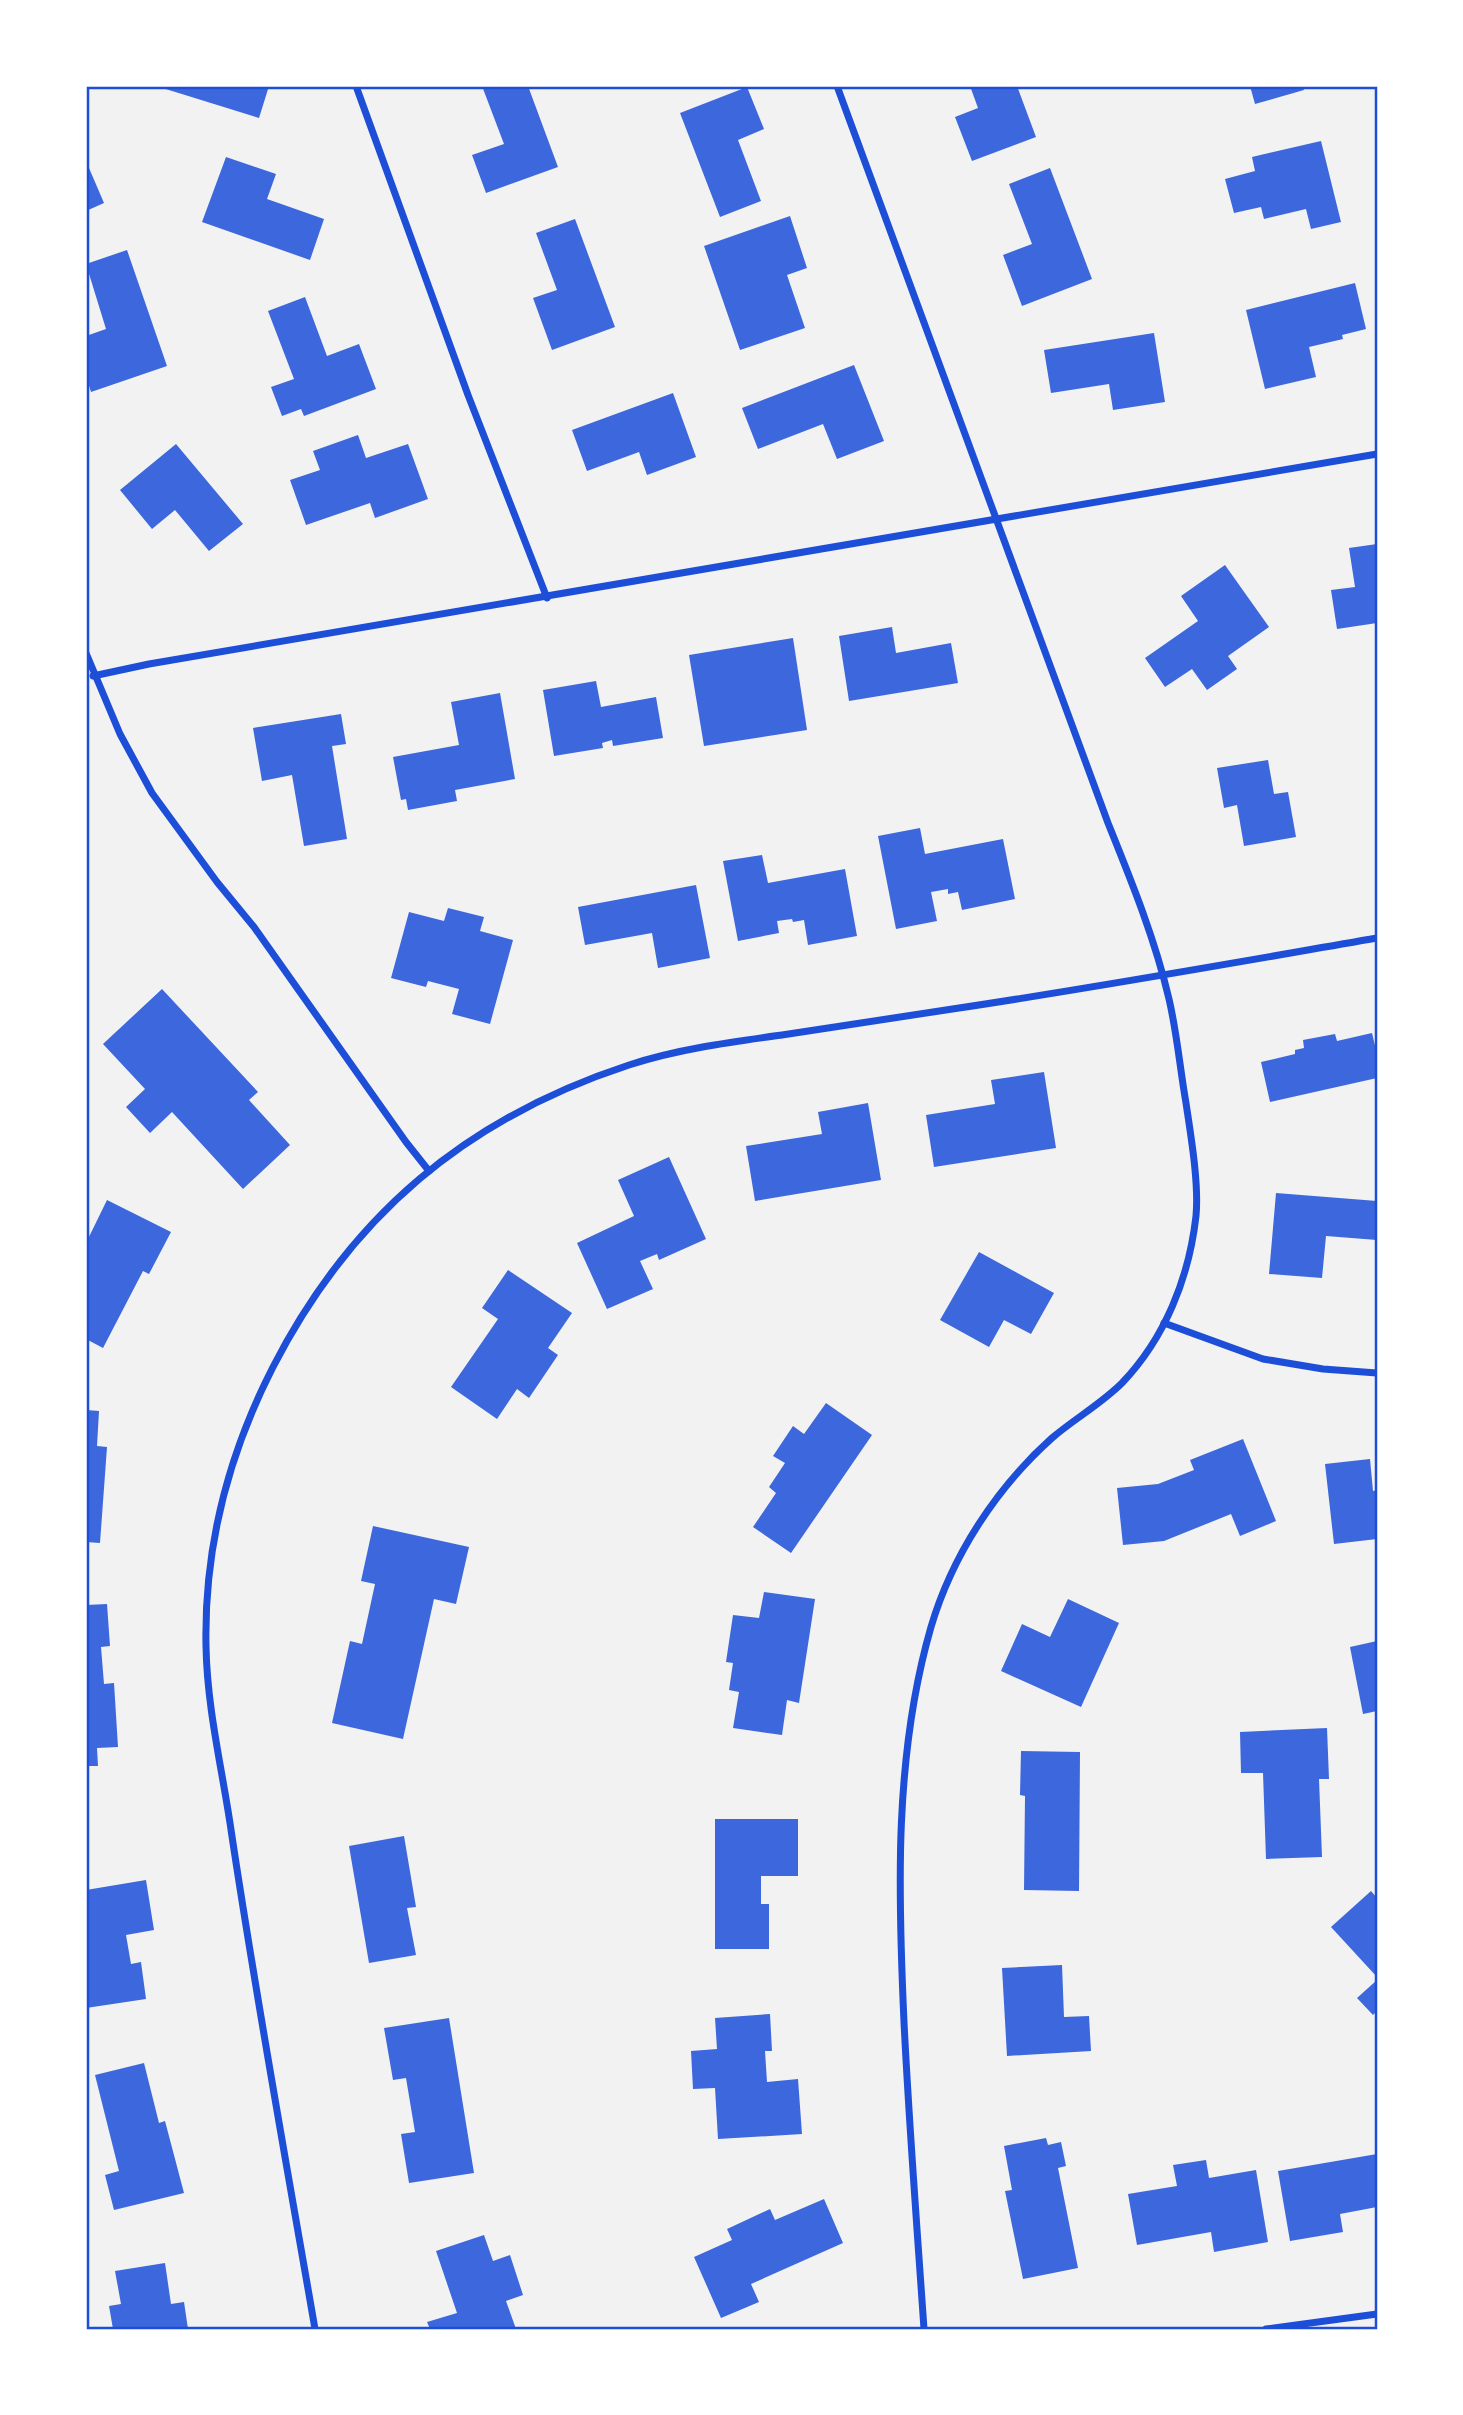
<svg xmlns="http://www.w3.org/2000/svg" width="1463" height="2415" viewBox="0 0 1463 2415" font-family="Poppins,sans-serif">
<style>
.building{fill:#3d67dc}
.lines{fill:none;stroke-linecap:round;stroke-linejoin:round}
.minor{stroke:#1d4ed8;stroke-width:7}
.neatline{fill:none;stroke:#1d4ed8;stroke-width:2.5}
</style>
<rect width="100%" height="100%" fill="#f2f2f2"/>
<g class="building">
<path d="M 156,86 L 269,86 L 259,118 Z"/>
<path d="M 482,86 L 528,86 L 558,167 L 486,193 L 472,155 L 504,144 Z"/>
<path d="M 970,86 L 1017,86 L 1036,137 L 972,161 L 955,117 L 978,108 Z"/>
<path d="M 1250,86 L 1303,86 L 1304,90 L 1255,104 Z"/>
<path d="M 747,87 L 764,129 L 738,140 L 761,201 L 720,217 L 680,113 Z"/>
<path d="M 1321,141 L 1341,222 L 1311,229 L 1306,209 L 1264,219 L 1261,207 L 1234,213 L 1225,179 L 1255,171 L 1252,157 Z"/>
<path d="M 226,157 L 276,174 L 267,199 L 324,219 L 310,260 L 202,222 Z"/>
<path d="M 86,161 L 104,203 L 86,211 Z"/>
<path d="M 1050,168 L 1092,279 L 1022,306 L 1003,255 L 1032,244 L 1009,184 Z"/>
<path d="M 790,216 L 807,268 L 787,275 L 805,328 L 740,350 L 704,246 Z"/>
<path d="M 575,219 L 615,327 L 552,350 L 533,298 L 557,290 L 536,233 Z"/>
<path d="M 127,250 L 167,366 L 91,392 L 86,376 L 86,336 L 106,329 L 86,264 Z"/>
<path d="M 1355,283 L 1366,329 L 1342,335 L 1343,339 L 1309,347 L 1316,377 L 1265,389 L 1246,310 Z"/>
<path d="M 305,297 L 327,356 L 359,344 L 376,389 L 304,416 L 301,409 L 282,416 L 271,387 L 294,379 L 268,311 Z"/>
<path d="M 1154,333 L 1165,402 L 1113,410 L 1109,384 L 1051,393 L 1044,350 Z"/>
<path d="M 854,365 L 884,441 L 837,459 L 823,424 L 758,449 L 742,408 Z"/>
<path d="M 673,393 L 696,457 L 647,475 L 639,452 L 587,471 L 572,430 Z"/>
<path d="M 358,435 L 366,458 L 408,444 L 428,499 L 375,518 L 370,503 L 306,525 L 290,480 L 320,470 L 313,451 Z"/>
<path d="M 176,444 L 243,524 L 209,551 L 175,510 L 152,529 L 120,490 Z"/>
<path d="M 1377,544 L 1377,623 L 1337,629 L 1331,590 L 1355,587 L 1349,548 Z"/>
<path d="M 1225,565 L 1269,627 L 1228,656 L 1237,669 L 1207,690 L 1192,669 L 1165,687 L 1145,658 L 1198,621 L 1181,596 Z"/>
<path d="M 892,627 L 896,653 L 951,643 L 958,683 L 849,701 L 839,636 Z"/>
<path d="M 793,638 L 807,730 L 704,746 L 689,655 Z"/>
<path d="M 596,681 L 601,707 L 656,697 L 663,738 L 613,746 L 612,740 L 602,743 L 603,748 L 554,756 L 543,690 Z"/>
<path d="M 500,693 L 515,779 L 455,790 L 457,801 L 408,810 L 406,799 L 401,800 L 393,757 L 459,745 L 451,702 Z"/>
<path d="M 341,714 L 346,744 L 332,746 L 347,839 L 304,846 L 292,775 L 262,781 L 253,728 Z"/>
<path d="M 1268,760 L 1274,794 L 1288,792 L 1296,837 L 1244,846 L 1237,805 L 1224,808 L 1217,768 Z"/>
<path d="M 920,828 L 925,854 L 1003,839 L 1015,899 L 962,910 L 958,892 L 948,894 L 948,889 L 931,892 L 937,921 L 896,929 L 878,836 Z"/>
<path d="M 762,855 L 768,883 L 845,869 L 857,936 L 808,945 L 804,920 L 793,922 L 792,919 L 777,921 L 779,933 L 738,941 L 723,861 Z"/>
<path d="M 696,885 L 710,958 L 658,968 L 652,933 L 585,945 L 578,907 Z"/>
<path d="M 448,908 L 484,917 L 480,931 L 513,940 L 490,1024 L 452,1014 L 459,989 L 428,981 L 426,987 L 391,978 L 409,912 L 444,921 Z"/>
<path d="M 162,989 L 258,1092 L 249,1100 L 290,1145 L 243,1189 L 172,1112 L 150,1133 L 126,1107 L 145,1089 L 103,1044 Z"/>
<path d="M 1372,1033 L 1377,1054 L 1377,1078 L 1270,1102 L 1261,1062 L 1295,1054 L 1295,1050 L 1304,1048 L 1303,1040 L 1335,1034 L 1337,1041 Z"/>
<path d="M 1044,1072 L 1056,1148 L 934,1167 L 926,1115 L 995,1104 L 991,1080 Z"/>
<path d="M 868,1103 L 881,1180 L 755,1201 L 746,1146 L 822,1134 L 818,1112 Z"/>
<path d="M 669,1157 L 706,1239 L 659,1260 L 657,1254 L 640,1261 L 653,1289 L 607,1309 L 577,1243 L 634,1216 L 618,1180 Z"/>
<path d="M 1276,1193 L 1377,1201 L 1377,1240 L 1326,1236 L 1322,1278 L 1269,1274 Z"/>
<path d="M 107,1200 L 171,1232 L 149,1274 L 143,1271 L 103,1348 L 86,1339 L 86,1243 Z"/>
<path d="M 979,1252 L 1054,1293 L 1031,1334 L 1004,1320 L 989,1347 L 940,1320 Z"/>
<path d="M 508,1270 L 572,1313 L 548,1348 L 558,1355 L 529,1398 L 517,1389 L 497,1419 L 451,1387 L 498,1319 L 482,1308 Z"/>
<path d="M 826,1403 L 872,1435 L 791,1553 L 753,1527 L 776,1493 L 769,1487 L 785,1463 L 773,1456 L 793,1426 L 804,1434 Z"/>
<path d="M 86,1410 L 99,1411 L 97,1446 L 107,1447 L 100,1543 L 86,1542 Z"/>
<path d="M 1243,1439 L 1276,1521 L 1240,1536 L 1231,1514 L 1164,1541 L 1123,1545 L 1117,1488 L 1158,1484 L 1194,1470 L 1190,1460 Z"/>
<path d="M 1370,1459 L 1373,1491 L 1377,1490 L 1377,1539 L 1334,1544 L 1325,1464 Z"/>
<path d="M 373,1526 L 469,1547 L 456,1604 L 434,1599 L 403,1739 L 332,1723 L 350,1641 L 362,1644 L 375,1584 L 361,1581 Z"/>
<path d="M 764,1592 L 815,1599 L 799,1703 L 787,1700 L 782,1735 L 733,1728 L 739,1692 L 729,1690 L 733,1663 L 726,1662 L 733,1615 L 759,1618 Z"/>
<path d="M 1068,1599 L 1119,1623 L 1081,1707 L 1001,1671 L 1022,1624 L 1050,1637 Z"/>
<path d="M 107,1604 L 110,1646 L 101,1647 L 104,1684 L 114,1683 L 118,1747 L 97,1748 L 98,1766 L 86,1766 L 86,1605 Z"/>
<path d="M 1377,1641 L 1377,1711 L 1363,1714 L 1350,1647 Z"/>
<path d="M 1327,1728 L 1329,1779 L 1319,1779 L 1322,1857 L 1266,1859 L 1263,1773 L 1241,1773 L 1240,1732 Z"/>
<path d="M 1021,1751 L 1080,1752 L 1079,1891 L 1024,1890 L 1025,1796 L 1020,1795 Z"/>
<path d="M 715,1819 L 798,1819 L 798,1876 L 761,1876 L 761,1904 L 769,1904 L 769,1949 L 715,1949 Z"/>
<path d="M 404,1836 L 416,1907 L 407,1908 L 416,1955 L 369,1963 L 349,1846 Z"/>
<path d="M 146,1880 L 154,1930 L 126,1935 L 131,1964 L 141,1962 L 146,1999 L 86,2008 L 86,1890 Z"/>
<path d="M 1371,1891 L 1377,1898 L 1377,1977 L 1331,1927 Z"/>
<path d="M 1062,1965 L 1064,2017 L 1089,2016 L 1091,2051 L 1007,2056 L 1002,1968 Z"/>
<path d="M 1377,1980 L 1377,2011 L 1373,2015 L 1357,1998 Z"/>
<path d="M 770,2014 L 772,2051 L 765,2051 L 767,2082 L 798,2079 L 802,2134 L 718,2139 L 715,2088 L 693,2089 L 691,2051 L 717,2049 L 715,2018 Z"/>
<path d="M 449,2018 L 474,2173 L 409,2183 L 401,2134 L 415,2132 L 406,2078 L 393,2080 L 384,2028 Z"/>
<path d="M 144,2063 L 159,2123 L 165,2121 L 184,2193 L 114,2210 L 105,2175 L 119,2171 L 95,2075 Z"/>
<path d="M 1046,2138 L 1048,2145 L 1061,2142 L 1066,2166 L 1058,2168 L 1078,2268 L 1023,2279 L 1005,2191 L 1012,2190 L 1004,2146 Z"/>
<path d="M 1377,2154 L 1377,2207 L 1340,2214 L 1343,2232 L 1290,2241 L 1278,2171 Z"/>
<path d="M 1206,2160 L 1209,2178 L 1256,2170 L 1268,2242 L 1214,2252 L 1211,2232 L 1137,2245 L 1128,2194 L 1177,2186 L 1173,2165 Z"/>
<path d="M 824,2199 L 843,2243 L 751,2284 L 759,2302 L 721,2318 L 694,2257 L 732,2240 L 727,2229 L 770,2209 L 775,2220 Z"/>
<path d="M 484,2235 L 493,2261 L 510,2255 L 523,2295 L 506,2301 L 516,2329 L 430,2329 L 427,2322 L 457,2313 L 436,2251 Z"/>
<path d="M 165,2263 L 171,2304 L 184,2302 L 188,2329 L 113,2329 L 109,2306 L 121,2304 L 115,2271 Z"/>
</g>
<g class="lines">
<g class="minor">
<path d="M 356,86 L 468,395 L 547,598"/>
<path d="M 837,86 L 1108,823 C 1131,880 1155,939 1169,999 C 1177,1033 1180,1069 1186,1103 C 1191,1137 1199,1183 1196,1216 C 1189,1278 1165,1338 1122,1383 C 1101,1404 1074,1419 1052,1438 C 996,1488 952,1556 931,1627 C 894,1755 898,1891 904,2022 C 909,2124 917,2227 924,2329"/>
<path d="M 86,653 L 120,734 L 152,793 L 217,882 L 254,927 L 406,1142 L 429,1171"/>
<path d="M 93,676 L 149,664 C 559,596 968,524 1377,454"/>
<path d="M 1164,1323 L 1263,1359 L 1323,1369 L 1377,1373"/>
<path d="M 315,2329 C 286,2161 255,1992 230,1823 C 221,1764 207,1706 206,1646 C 204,1548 229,1453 273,1367 C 351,1215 467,1118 629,1065 C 678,1049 731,1042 782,1035 C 841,1026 900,1017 959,1008 C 1099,987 1238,962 1377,938"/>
<path d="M 1266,2329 L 1377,2314"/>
</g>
</g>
<rect width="1463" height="2415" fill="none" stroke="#ffffff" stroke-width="175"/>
<rect x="88" y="88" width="1288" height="2240" class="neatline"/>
</svg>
